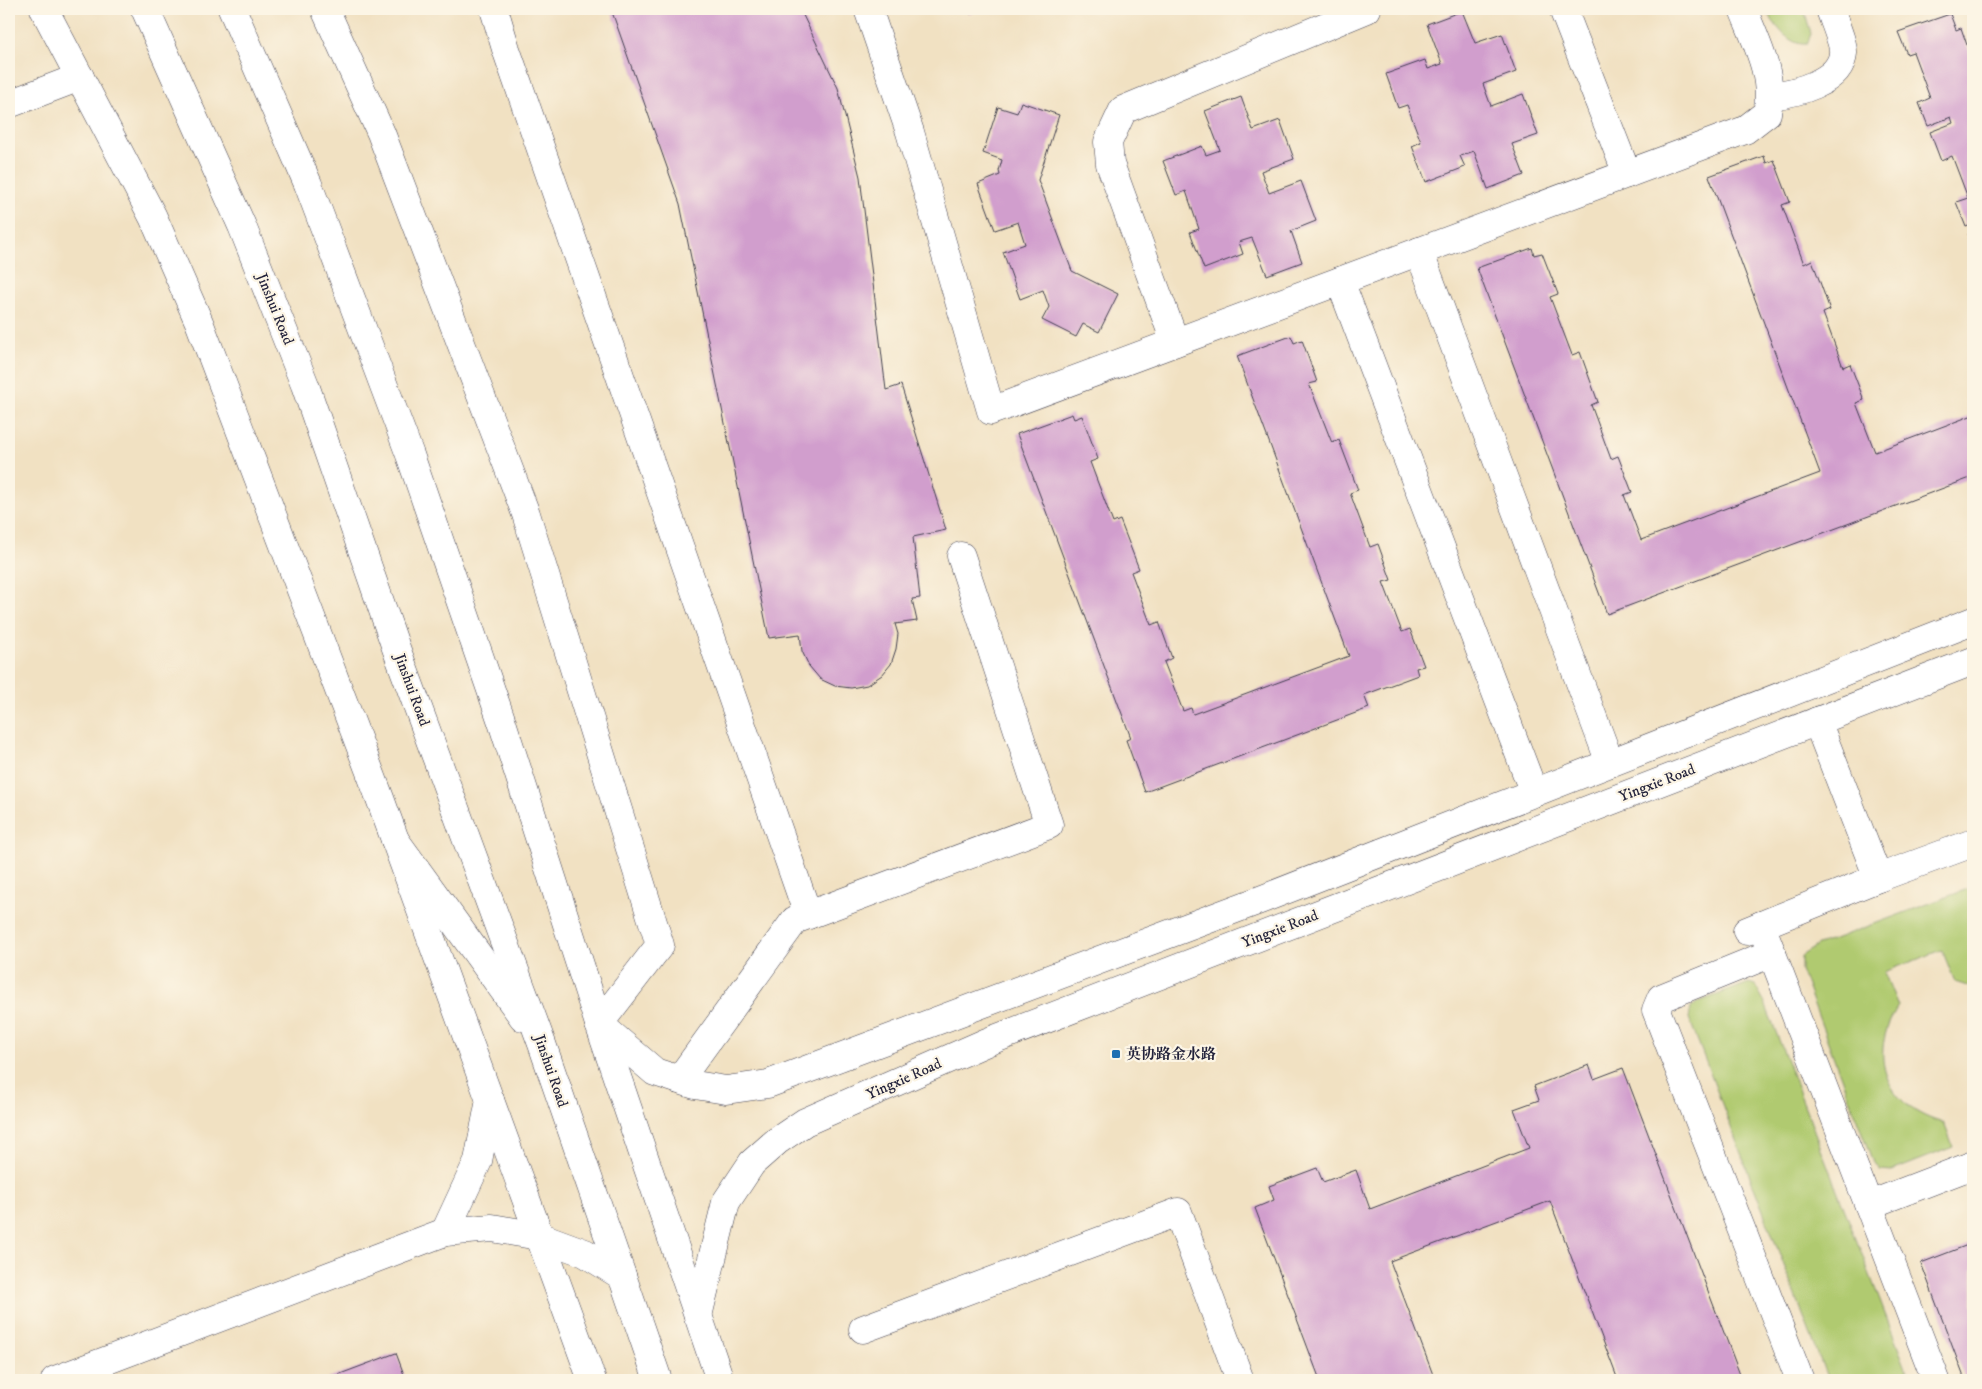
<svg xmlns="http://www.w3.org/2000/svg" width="1982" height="1389" viewBox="0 0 1982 1389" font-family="'IM FELL DW Pica','Noto Serif SC',serif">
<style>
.green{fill:#b0ca70;stroke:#697656}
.building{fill:#d19ecd}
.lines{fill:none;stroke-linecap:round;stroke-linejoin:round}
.minor-casing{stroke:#413f4f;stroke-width:29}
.major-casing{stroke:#413f4f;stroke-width:29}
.minor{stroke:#fff;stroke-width:28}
.major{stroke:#fff;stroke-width:28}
.poi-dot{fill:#1f6fb2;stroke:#fcf5e5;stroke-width:2}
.labels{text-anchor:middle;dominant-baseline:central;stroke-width:4.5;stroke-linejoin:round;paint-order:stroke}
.street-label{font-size:15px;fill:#22223b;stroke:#fcf5e5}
.poi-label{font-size:15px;font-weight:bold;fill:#22223b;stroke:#fcf5e5;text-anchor:start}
</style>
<rect width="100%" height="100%" fill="#fcf5e5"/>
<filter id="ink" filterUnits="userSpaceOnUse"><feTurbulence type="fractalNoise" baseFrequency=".02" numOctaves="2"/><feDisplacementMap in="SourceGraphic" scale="10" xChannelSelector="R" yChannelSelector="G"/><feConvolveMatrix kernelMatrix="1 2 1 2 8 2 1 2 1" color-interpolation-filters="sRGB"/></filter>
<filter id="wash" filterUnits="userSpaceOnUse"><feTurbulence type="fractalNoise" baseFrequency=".0096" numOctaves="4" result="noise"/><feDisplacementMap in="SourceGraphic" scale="20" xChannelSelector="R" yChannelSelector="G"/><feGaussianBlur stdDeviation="1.12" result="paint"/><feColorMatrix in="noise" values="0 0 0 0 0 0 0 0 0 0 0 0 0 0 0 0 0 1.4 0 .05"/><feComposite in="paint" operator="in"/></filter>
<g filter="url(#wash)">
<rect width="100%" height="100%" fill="#f1e1c2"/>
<g class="green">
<path d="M 1764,9 L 1804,9 L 1811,34 L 1807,44 C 1787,46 1775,23 1764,9 Z"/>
<path d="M 1973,887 L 1973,988 L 1955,982 L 1942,950 L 1884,972 L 1898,1006 C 1866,1056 1886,1108 1944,1123 L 1953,1147 L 1892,1171 L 1880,1170 L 1871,1157 L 1801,970 L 1801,956 L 1818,945 Z"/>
<path d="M 1749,983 L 1755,985 L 1764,1001 L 1909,1376 L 1907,1380 L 1828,1380 L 1689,1018 L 1691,1008 L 1698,1002 Z"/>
</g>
<g id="blocks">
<g class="building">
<path d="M 611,9 L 800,9 L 838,88 L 860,177 L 886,390 L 901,385 L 946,530 L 913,537 L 920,598 L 912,599 L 917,621 L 895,624 L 898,634 L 896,649 L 891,664 L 882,675 L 867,685 L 851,688 L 835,686 L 820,679 L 809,666 L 802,651 L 800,634 L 769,638 L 680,204 Z"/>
<path d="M 960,9 L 973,9 L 971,14 Z"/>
<path d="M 1462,11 L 1475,43 L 1502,34 L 1516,72 L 1483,84 L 1491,106 L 1523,94 L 1538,135 L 1512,144 L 1524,175 L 1488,189 L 1474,151 L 1460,156 L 1465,167 L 1426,182 L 1412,146 L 1421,142 L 1407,105 L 1398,108 L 1386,74 L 1425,60 L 1428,69 L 1442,64 L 1427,24 Z"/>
<path d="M 1950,14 L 1956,30 L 1961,28 L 1973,62 L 1973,224 L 1966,227 L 1956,202 L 1968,198 L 1952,156 L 1941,161 L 1930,132 L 1953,123 L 1951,117 L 1928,126 L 1919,103 L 1930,98 L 1913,52 L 1907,54 L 1898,32 Z"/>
<path d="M 1241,97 L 1253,130 L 1280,120 L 1294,159 L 1261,171 L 1269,193 L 1301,181 L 1316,221 L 1291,231 L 1302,262 L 1267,275 L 1252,238 L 1239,242 L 1243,254 L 1204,269 L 1190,232 L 1199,229 L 1186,191 L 1176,195 L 1163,161 L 1202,146 L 1206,155 L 1220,150 L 1205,111 Z"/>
<path d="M 1021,102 L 1059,115 L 1038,180 L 1072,271 L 1118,294 L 1099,332 L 1083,324 L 1076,337 L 1042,320 L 1049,307 L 1043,290 L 1020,299 L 1003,252 L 1025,244 L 1018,222 L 995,230 L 978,184 L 1000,175 L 999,171 L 1002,160 L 983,153 L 998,107 L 1017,113 Z"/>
<path d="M 1764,156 L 1766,163 L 1774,160 L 1790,202 L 1782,205 L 1804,264 L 1812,260 L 1830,310 L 1823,313 L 1843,367 L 1850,364 L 1864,400 L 1856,403 L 1875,452 L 1973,415 L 1973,477 L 1607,614 L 1477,268 L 1532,248 L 1534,255 L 1542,253 L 1558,294 L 1550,297 L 1572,355 L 1580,352 L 1598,402 L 1591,405 L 1611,459 L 1618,456 L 1632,492 L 1624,495 L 1641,540 L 1820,473 L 1709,176 Z"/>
<path d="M 1973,232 L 1973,248 L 1968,234 Z"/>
<path d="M 1291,336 L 1294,343 L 1302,340 L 1317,382 L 1309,384 L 1332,443 L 1339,440 L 1358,490 L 1350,493 L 1370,547 L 1378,544 L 1391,580 L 1383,582 L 1402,632 L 1410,629 L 1424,666 L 1416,668 L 1418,675 L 1364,695 L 1369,708 L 1145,792 L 1126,740 L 1131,738 L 1017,434 L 1072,414 L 1074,419 L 1082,416 L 1098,459 L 1090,462 L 1113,523 L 1120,520 L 1139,569 L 1131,572 L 1151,625 L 1159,622 L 1172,658 L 1164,662 L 1183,711 L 1191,708 L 1193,714 L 1349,656 L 1237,356 Z"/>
<path d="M 1589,1065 L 1594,1079 L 1623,1068 L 1742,1380 L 1618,1380 L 1550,1201 L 1390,1261 L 1435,1380 L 1320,1380 L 1255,1208 L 1274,1200 L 1269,1186 L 1317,1168 L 1323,1182 L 1356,1170 L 1370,1209 L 1529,1148 L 1514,1109 L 1539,1100 L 1534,1086 Z"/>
<path d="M 1973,1243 L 1973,1380 L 1965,1380 L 1921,1263 Z"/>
<path d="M 396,1353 L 406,1380 L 324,1380 Z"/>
</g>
</g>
</g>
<g filter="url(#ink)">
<use href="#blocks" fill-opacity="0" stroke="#413f4f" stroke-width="1"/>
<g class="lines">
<defs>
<g id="minor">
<path d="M 44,9 L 153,217 L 199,322 L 378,793 L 592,1380"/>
<path d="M 325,9 L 381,133 L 526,514 L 660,945 L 599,1024 L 655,1072 L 695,1085 L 726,1090 L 768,1084 L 1260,900 L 1973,621"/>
<path d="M 494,9 L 506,49 L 808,915"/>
<path d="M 868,9 L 910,132 L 991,411 L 1745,130 L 1767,113 C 1775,77 1756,42 1743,9"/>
<path d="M 1563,9 L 1627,174"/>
<path d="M 1771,96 C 1794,93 1841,83 1843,53 C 1844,44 1833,19 1830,9"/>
<path d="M 9,104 L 80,77"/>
<path d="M 1419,251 L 1610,763"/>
<path d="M 1340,281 L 1534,793"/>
<path d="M 1175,342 L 1110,164 L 1108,142 L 1123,110 L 1367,9"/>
<path d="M 1817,721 L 1878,878"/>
<path d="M 1761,925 L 1936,1380"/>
<path d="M 1747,931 L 1878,878 L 1973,843"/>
<path d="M 1772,953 L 1661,998 L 1656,1010 L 1800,1380"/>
<path d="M 679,1080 L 795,920 L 1049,825 L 961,556"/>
<path d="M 1869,1205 L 1973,1165"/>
<path d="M 445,1232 L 478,1161 L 490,1100"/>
<path d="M 698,1316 L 726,1202 L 752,1163 L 777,1141 L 805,1122 L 987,1042 L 1973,661"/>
<path d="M 863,1329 L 1178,1212 L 1240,1380"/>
<path d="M 55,1380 L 445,1232 L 492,1228 L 539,1236 L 585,1253 L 622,1276"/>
</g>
<g id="major">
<path d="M 145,9 L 242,226 L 305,385 L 396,648 L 542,1044 L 658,1380"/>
<path d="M 232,9 L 308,184 L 410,455 L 502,722 L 599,1024 L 720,1380"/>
<path d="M 395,840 L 523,1017"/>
</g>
</defs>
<use href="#minor" class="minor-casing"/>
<use href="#major" class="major-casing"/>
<use href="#minor" class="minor"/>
<use href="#major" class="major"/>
</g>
</g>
<rect class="poi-dot" x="1111" y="1049" width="10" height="10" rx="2.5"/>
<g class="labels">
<g class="street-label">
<text transform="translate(275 309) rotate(68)">Jinshui Road</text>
<text transform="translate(412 690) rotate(70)">Jinshui Road</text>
<text transform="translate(1657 783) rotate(-21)">Yingxie Road</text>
<text transform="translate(1280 929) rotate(-21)">Yingxie Road</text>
<text transform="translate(551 1071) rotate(71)">Jinshui Road</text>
<text transform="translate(904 1079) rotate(-24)">Yingxie Road</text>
</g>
<g class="poi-label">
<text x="1126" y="1054">英协路金水路</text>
</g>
</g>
<rect width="1982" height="1389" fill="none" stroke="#fcf5e5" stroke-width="30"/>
</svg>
